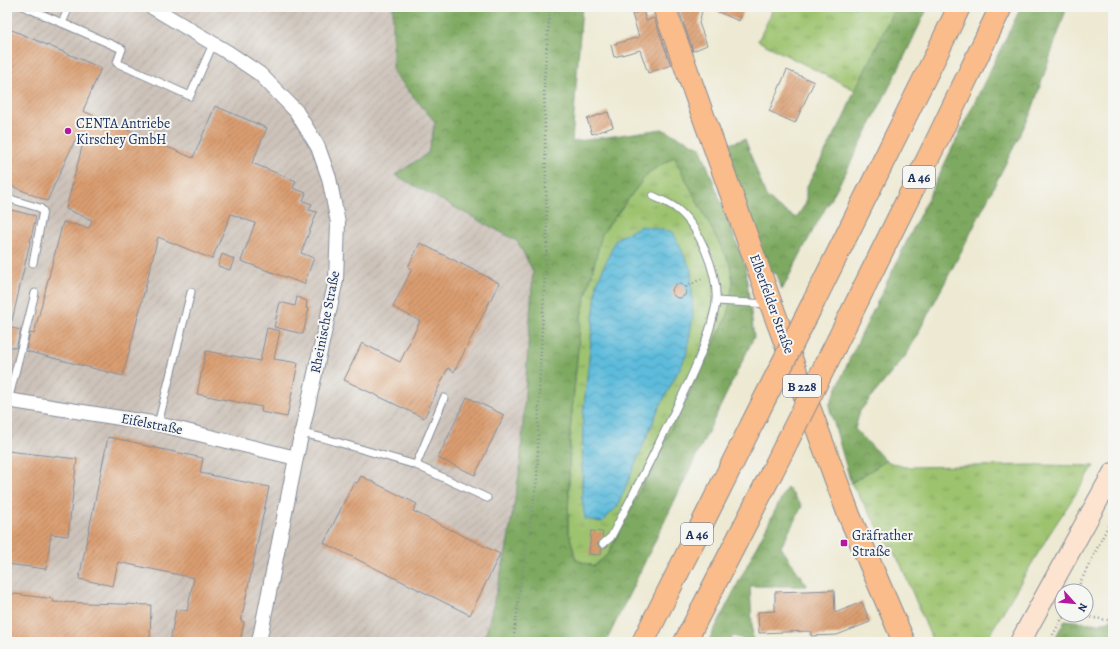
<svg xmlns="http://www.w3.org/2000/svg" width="1120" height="649" viewBox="0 0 1120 649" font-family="Alegreya,serif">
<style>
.industrial{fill:url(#industrial-furrows)}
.grass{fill:url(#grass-tufts);stroke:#5c7966;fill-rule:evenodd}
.forest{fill:url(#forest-crowns);stroke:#4c6c60;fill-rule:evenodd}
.water{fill:url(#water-waves);stroke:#3c759c}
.building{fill:url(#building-hatch)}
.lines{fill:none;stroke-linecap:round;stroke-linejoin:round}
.service-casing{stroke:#848c98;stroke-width:9}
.minor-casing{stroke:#848c98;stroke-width:16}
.secondary-casing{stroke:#848c98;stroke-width:22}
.primary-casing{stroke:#848c98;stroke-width:24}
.motorway-casing{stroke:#848c98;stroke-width:24}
.path{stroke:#848c98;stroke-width:2.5;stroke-dasharray:1 3;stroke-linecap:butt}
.service{stroke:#fff;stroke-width:7}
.minor{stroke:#fff;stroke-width:14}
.secondary{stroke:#fde4d0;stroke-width:20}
.primary{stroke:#f9bc8a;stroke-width:22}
.motorway{stroke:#f9bc8a;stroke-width:22}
.motorway-bridge-casing{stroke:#848c98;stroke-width:24;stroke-linecap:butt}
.motorway-bridge{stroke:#f9bc8a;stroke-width:22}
.poi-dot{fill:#b5179e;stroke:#f6f6f2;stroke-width:1.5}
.labels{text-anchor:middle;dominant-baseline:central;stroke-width:4;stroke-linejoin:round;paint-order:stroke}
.shield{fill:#f6f6f2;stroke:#5d6b8a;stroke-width:1}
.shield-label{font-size:13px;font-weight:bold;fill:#1b2f5e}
.poi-label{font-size:14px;fill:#1b2f5e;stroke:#f6f6f2;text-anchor:start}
.street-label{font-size:14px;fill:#1b2f5e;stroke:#f6f6f2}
</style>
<defs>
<pattern id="industrial-furrows" width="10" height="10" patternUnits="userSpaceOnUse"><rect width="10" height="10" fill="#ccc2b9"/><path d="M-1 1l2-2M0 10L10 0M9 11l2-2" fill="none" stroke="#afa7a1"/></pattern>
<pattern id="grass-tufts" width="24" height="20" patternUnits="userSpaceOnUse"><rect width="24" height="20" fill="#9dc36e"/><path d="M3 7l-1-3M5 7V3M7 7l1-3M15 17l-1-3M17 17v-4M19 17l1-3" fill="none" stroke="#7f9f5e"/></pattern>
<pattern id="forest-crowns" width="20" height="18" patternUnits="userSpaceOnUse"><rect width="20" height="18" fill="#7ea961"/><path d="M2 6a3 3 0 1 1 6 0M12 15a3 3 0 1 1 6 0" fill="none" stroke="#668a53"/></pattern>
<pattern id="water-waves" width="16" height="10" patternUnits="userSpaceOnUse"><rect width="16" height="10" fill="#5dbbdb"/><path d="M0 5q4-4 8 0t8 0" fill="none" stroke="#4c98b5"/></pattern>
<pattern id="building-hatch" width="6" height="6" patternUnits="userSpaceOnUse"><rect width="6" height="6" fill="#da9d70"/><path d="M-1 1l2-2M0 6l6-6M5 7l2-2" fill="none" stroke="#b0805f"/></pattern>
</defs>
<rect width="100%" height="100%" fill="#f6f6f2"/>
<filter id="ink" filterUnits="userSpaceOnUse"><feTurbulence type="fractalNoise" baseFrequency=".025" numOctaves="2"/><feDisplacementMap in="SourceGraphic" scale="8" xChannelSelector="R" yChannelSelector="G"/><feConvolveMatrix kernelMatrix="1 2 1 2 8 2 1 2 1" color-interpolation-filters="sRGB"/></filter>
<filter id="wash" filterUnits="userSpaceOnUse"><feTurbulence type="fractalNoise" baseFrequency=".012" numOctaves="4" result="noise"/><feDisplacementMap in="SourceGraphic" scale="16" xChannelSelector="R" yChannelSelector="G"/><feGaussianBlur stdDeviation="0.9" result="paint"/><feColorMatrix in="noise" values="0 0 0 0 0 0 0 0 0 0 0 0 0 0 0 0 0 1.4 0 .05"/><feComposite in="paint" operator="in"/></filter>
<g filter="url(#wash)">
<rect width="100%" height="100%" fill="#ede9d2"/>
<path class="industrial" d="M 7,7 L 393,7 L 393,72 L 435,122 L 429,153 L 395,175 L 517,241 L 533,271 L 520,469 L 506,552 L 484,642 L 7,642 Z"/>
<g class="grass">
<path d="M 772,7 L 895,7 L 870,61 L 855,90 L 758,41 L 771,14 Z"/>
<path d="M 675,156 L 730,264 L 733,282 L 728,315 L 608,554 L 594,566 L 576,560 L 568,529 L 570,433 L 581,316 L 602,234 L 648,173 ZM 597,283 L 686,356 L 658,410 L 617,507 L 586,519 L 582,498 L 583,416 Z"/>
<path d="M 886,461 L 904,467 L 1038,465 L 1094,466 L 1050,533 L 985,642 L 933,642 L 901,565 L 851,483 Z"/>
</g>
<g class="forest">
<path d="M 393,7 L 582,7 L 572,142 L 662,129 L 700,147 L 745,265 L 754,337 L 606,642 L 484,642 L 506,552 L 520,469 L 533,271 L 517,241 L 395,175 L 428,153 L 435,122 L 393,72 ZM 674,157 L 730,264 L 733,282 L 728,315 L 608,554 L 594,566 L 576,560 L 568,529 L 570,433 L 581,316 L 602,234 L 648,173 Z"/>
<path d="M 895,7 L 928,7 L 900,66 L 846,172 L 811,234 L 782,290 L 777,274 L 769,272 L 723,146 L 745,139 L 766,196 L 778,207 L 796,218 L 806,203 L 806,188 L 844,117 L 855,89 L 870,61 Z"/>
<path d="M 1021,7 L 1067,7 L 1031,113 L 962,250 L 907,354 L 860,411 L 855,429 L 886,461 L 851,483 L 829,406 L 850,358 Z"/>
<path d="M 787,487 L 802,506 L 781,547 L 807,586 L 750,586 L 753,642 L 733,636 L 730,642 L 708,642 Z"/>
<path d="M 1113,618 L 1113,642 L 1053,642 L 1065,620 L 1100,624 Z"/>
</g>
<path class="water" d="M 641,226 L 673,232 L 691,270 L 693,316 L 686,356 L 658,410 L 617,507 L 602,522 L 585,519 L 582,498 L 583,416 L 597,283 L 616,239 Z"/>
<g id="blocks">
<g class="building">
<path d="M 680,7 L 703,7 L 699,23 L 707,45 L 693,51 L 680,13 Z"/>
<path d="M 707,7 L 745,7 L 739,21 Z"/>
<path d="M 643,10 L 646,21 L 654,18 L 671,65 L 648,73 L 640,50 L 614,57 L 611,45 L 639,37 L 632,14 Z"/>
<path d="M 12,30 L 101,68 L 83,111 L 193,158 L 215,106 L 267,128 L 252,163 L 296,181 L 293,188 L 306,193 L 303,201 L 312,204 L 309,210 L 317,212 L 301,253 L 314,258 L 304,284 L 241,261 L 255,223 L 231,214 L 212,259 L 158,237 L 123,376 L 26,351 L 30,333 L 34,334 L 63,222 L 89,228 L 92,220 L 66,209 L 83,143 L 75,140 L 47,201 L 7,184 L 7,41 Z"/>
<path d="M 787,70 L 814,82 L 795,123 L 769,111 Z"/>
<path d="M 608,112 L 613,127 L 592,134 L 587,119 Z"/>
<path d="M 7,209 L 36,216 L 12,321 L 7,320 Z"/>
<path d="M 420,243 L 499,283 L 454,372 L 448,368 L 424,418 L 344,380 L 362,343 L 400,362 L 420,321 L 393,307 L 412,269 L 408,267 Z"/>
<path d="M 222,254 L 234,259 L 230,270 L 218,266 Z"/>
<circle cx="679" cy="291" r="7"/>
<path d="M 297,297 L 307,301 L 306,308 L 309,309 L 303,334 L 274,327 L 280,302 L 295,306 Z"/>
<path d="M 7,327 L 21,330 L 16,348 L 7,346 Z"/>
<path d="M 267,328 L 280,331 L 274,359 L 298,363 L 287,417 L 261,412 L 262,407 L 197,394 L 206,351 L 260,361 Z"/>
<path d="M 467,397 L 504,415 L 475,475 L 438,458 Z"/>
<path d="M 108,437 L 142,444 L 142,445 L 203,458 L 200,473 L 269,487 L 241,621 L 244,622 L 240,642 L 170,642 L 176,609 L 187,611 L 194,578 L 118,562 L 113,586 L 79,579 Z"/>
<path d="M 7,451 L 77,459 L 68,536 L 51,534 L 46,569 L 7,564 Z"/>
<path d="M 361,476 L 417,504 L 413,511 L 500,554 L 470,615 L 324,543 L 354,482 L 357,483 Z"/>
<path d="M 591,531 L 603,532 L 602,538 L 598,542 L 598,545 L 599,547 L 602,549 L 601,555 L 589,554 Z"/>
<path d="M 834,590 L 835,613 L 862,602 L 870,622 L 837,635 L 811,636 L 811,631 L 759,633 L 758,612 L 775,611 L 775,592 Z"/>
<path d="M 7,593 L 54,599 L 53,602 L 151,605 L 150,642 L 7,642 Z"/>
</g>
</g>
</g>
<g filter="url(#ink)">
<use href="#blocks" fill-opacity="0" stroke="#848c98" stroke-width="1"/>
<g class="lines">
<defs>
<g id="service">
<path d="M 25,7 L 62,23"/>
<path d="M 69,7 L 62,23 L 122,49 L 117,63 L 190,96 L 213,44"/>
<path d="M 7,198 L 40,208 L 43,211 L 33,263"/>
<path d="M 716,301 L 769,304"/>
<path d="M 8,401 L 35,293"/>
<path d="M 158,424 L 191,292"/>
<path d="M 302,433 L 323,438 L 416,465 L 444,398"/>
<path d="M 416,465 L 487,498"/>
<path d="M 603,544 L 611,537 C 634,493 657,448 679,402 C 692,376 704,350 712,321 C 713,315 716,308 716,301 C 718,273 699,226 677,209 C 670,203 661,200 653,196"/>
</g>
<g id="minor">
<path d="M 152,7 L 229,53 L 260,74 L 296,111 L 318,147 L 329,178 L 338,223 L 336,280 L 296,458 L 259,642"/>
<path d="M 7,400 L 158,424 L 296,458"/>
</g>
<path id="secondary" d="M 1020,642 L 1113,473"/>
<path id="primary" d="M 664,7 L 771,304 L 849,515 L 904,642"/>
<g id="motorway">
<path d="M 814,301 L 936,55 L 959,7"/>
<path d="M 835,346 L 938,138 L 1001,7"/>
<path d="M 643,642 L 751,426"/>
<path d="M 685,642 L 771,474"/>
</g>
</defs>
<use href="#service" class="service-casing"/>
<use href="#minor" class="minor-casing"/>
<use href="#secondary" class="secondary-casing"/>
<use href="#primary" class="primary-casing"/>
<use href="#motorway" class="motorway-casing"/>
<g class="path">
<path d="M 686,287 L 703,278"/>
<path d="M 1076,591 L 1113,516"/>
<path d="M 1063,618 L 1089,617 L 1113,621"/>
<path d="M 513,642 L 522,573 L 537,479 L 540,366 L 547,239 L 544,81 L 550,7"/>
<path d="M 1049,642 L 1064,615"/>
</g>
<use href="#service" class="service"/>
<use href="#minor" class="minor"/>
<use href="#secondary" class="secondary"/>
<use href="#primary" class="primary"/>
<use href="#motorway" class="motorway"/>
<defs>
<g id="motorway-bridge">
<path d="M 751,426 L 814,301"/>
<path d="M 771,474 L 835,346"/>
</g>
</defs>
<use href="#motorway-bridge" class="motorway-bridge-casing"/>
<use href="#motorway-bridge" class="motorway-bridge"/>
</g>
</g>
<g class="poi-dot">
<circle cx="68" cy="131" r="4"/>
<rect x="840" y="539" width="8" height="8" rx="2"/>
</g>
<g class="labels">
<g class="shield">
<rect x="903" y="166" width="32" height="22" rx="3"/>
<rect x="783" y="375" width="38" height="22" rx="3"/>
<rect x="681" y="523" width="32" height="22" rx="3"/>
</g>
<g class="shield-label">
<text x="919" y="177">A 46</text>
<text x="802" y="386">B 228</text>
<text x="697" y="534">A 46</text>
</g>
<g class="poi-label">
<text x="76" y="123">CENTA Antriebe<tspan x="76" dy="16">Kirschey GmbH</tspan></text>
<text x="852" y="535">Gräfrather<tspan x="852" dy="16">Straße</tspan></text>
</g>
<g class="street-label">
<text transform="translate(772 304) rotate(70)">Elberfelder Straße</text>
<text transform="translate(325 322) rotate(-79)">Rheinische Straße</text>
<text transform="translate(152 424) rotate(11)">Eifelstraße</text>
</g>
</g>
<rect width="1120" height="649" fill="none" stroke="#f6f6f2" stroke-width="24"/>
<g transform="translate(1074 603) rotate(117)"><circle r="19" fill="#f6f6f2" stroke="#9ea6b7"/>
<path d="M0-3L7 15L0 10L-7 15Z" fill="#b5179e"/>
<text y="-6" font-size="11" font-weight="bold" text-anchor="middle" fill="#1b2f5e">N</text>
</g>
</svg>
